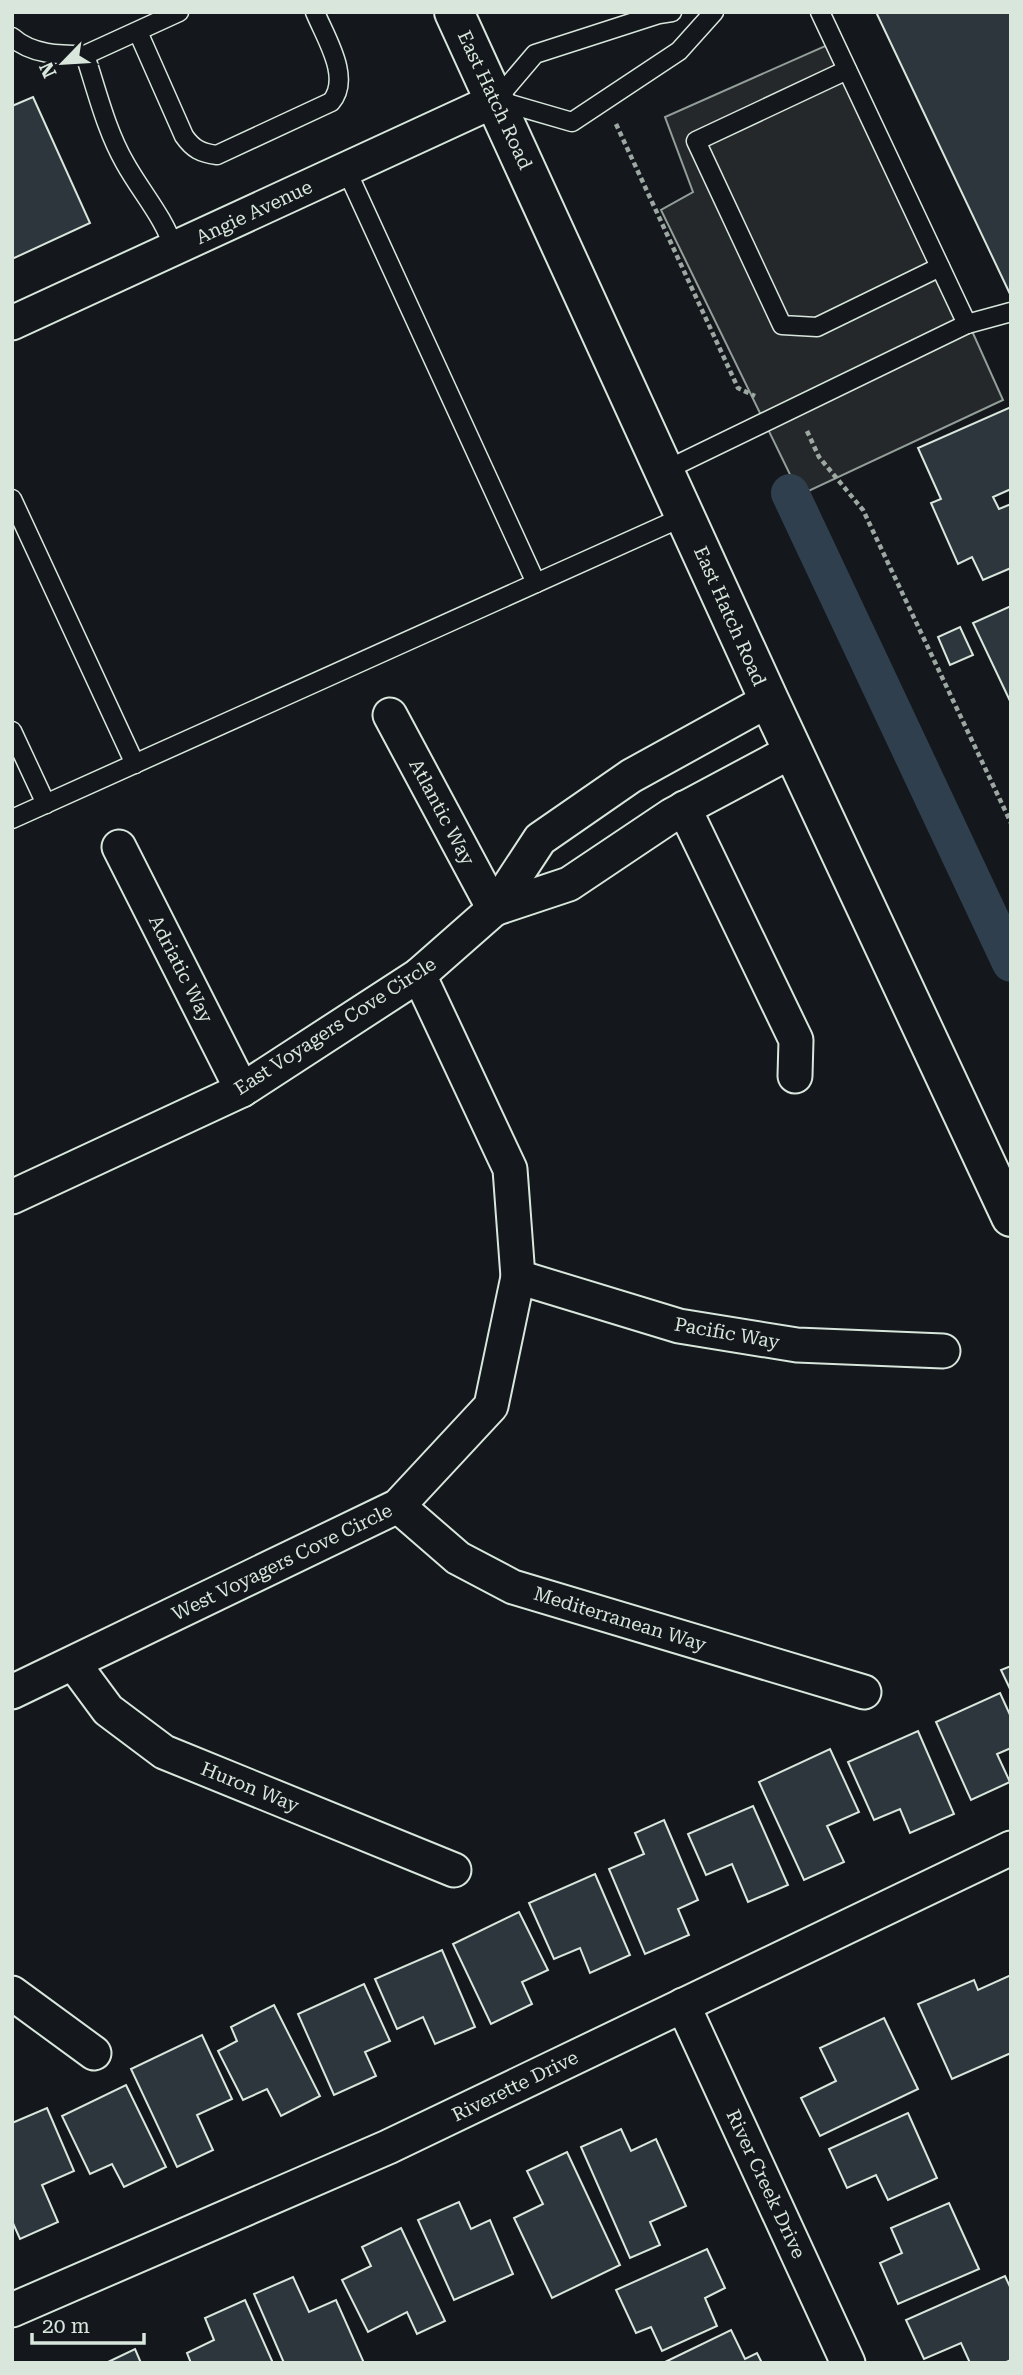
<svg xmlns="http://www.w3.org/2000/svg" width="1023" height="2375" viewBox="0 0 1023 2375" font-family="'Roboto Serif',serif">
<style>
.parking{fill:#24282b;stroke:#939e99;stroke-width:2}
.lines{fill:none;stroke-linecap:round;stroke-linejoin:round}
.canal{stroke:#2f3f4d;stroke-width:38}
.building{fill:#2c363c;stroke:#d8e6dc;stroke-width:2}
.service-casing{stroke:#d8e6dc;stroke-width:21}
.minor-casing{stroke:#d8e6dc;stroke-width:37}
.primary-casing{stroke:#d8e6dc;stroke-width:42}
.path{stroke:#9da8a2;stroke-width:4.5;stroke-dasharray:5 3.5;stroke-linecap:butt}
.service{stroke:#14181c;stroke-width:18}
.minor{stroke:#14181c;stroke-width:33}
.primary{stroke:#14181c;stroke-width:38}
.labels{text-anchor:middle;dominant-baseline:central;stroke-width:5;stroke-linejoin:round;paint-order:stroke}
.street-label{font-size:19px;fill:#d8e6dc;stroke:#14181c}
</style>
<rect width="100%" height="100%" fill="#14181c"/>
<path class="parking" d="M 841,39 L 1003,400 L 800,495 L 661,210 L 693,192 L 665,117 Z"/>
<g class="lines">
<path class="canal" d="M 790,493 L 1011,963"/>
</g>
<g class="building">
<path d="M 876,12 L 1011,12 L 1010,294 Z"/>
<path d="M 33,97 L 90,223 L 12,259 L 12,106 Z"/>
<path d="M 1011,407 L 1011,489 L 993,497 L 999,509 L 1011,504 L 1011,568 L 983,580 L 972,557 L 958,564 L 931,503 L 941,499 L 918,448 Z"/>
<path d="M 1011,606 L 1011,703 L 973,623 Z"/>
<path d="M 960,627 L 973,655 L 950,665 L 938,637 Z"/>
<path d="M 1011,1666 L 1011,1691 L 1001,1670 Z"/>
<path d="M 1000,1693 L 1011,1717 L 1011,1748 L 997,1754 L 1010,1782 L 971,1800 L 936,1722 Z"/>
<path d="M 918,1731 L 954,1814 L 910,1833 L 900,1809 L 874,1820 L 848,1762 Z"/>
<path d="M 830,1749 L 859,1812 L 827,1826 L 844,1862 L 804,1880 L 759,1782 Z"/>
<path d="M 753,1806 L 788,1885 L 748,1902 L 732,1864 L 706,1875 L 688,1834 Z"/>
<path d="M 664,1820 L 698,1900 L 678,1909 L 689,1935 L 645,1954 L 609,1869 L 644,1854 L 635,1833 Z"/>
<path d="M 595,1874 L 630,1955 L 590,1973 L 580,1948 L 554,1959 L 529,1903 Z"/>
<path d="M 519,1912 L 548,1970 L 522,1982 L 532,2004 L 491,2024 L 453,1944 Z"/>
<path d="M 442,1950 L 475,2027 L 435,2044 L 423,2017 L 397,2029 L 375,1979 Z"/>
<path d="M 1011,1975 L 1011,2053 L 952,2079 L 918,2004 L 974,1980 L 978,1990 Z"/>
<path d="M 364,1984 L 390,2041 L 365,2052 L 376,2076 L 334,2095 L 298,2014 Z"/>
<path d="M 274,2005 L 320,2096 L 281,2116 L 267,2089 L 243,2100 L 218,2051 L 237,2041 L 231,2027 Z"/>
<path d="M 884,2018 L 918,2089 L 820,2136 L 801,2098 L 836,2081 L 820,2048 Z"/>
<path d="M 202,2035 L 232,2099 L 197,2115 L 213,2150 L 177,2167 L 131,2069 Z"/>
<path d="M 126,2085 L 166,2167 L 124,2187 L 112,2164 L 90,2174 L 62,2116 Z"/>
<path d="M 47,2108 L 74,2171 L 42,2185 L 58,2222 L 20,2239 L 12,2221 L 12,2123 Z"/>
<path d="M 908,2113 L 937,2178 L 888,2200 L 876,2175 L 847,2188 L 829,2149 Z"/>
<path d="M 621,2129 L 631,2151 L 656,2139 L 686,2206 L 650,2222 L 660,2245 L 630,2258 L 581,2147 Z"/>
<path d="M 567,2152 L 620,2265 L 552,2298 L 514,2218 L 543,2204 L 527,2171 Z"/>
<path d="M 459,2202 L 471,2229 L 490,2220 L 513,2274 L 454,2300 L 418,2220 Z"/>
<path d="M 949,2203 L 979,2269 L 898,2304 L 880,2263 L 902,2253 L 891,2228 Z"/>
<path d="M 401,2228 L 445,2321 L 417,2334 L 407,2312 L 368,2332 L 342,2280 L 371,2266 L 362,2247 Z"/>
<path d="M 707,2249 L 725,2288 L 705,2298 L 717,2326 L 662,2351 L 651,2327 L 636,2333 L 616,2290 Z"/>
<path d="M 1005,2276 L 1011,2289 L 1011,2360 L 1004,2363 L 970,2363 L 961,2343 L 924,2359 L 906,2320 Z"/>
<path d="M 293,2277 L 309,2312 L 336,2300 L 364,2363 L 284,2363 L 254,2294 Z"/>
<path d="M 245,2300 L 273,2363 L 191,2363 L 187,2353 L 214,2340 L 205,2318 Z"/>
<path d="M 731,2330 L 745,2359 L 757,2353 L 762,2363 L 663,2363 Z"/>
<path d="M 135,2349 L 141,2363 L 106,2363 Z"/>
</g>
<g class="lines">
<defs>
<g id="service">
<path d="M 672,12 L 659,14 L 535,54 L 496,100 L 572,122 L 679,51 L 714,12"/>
<path d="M 820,12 L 967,324"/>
<path d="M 138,32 L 184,136 C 193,149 201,153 217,155 L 331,102 C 352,78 325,37 315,12"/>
<path d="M 12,37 C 32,55 60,55 85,55 C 97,91 106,130 125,163 C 141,192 164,217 174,249"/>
<path d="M 85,55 L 179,12"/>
<path d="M 847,70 L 696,141 L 782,325 L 817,327 L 940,267"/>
<path d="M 346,169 L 536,583"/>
<path d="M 664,471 L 967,324 L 1011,312"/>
<path d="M 12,499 L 135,764"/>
<path d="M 12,731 L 46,804"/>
<path d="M 12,819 L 685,516"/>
</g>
<g id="minor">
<path d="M 12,323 L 496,100"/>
<path d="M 390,715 L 494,909"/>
<path d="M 684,808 L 796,1040 L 795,1076"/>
<path d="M 119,847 L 242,1090"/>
<path d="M 494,909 L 569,884 L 672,815 L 792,751"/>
<path d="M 12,1197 L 242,1090 L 419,975 L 494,909 L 540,839 L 631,776 L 769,700"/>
<path d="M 518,1277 L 679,1326 L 797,1345 L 943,1351"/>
<path d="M 398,1506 L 458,1558 L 513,1587 L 864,1692"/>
<path d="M 74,1664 L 108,1710 L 164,1752 L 454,1870"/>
<path d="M 12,1692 L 398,1506 L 491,1406 L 518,1277 L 510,1169 L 419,975"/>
<path d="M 12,1993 L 94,2053"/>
<path d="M 683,2005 L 848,2363"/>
<path d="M 12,2310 L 388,2147 L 1011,1848"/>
</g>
<path id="primary" d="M 454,12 L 769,700 L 1011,1217"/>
</defs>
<use href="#service" class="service-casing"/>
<use href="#minor" class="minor-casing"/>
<use href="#primary" class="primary-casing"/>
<g class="path">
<path d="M 616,124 L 738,388 L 755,396"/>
<path d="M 807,431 L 819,457 L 863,510 L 1011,823"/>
</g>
<use href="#service" class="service"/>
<use href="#minor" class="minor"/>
<use href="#primary" class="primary"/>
</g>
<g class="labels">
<g class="street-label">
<text transform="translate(495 100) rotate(65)">East Hatch Road</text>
<text transform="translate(254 212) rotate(-25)">Angie Avenue</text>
<text transform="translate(730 616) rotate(66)">East Hatch Road</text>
<text transform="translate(442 812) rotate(62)">Atlantic Way</text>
<text transform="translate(181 969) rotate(63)">Adriatic Way</text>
<text transform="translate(335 1026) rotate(-33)">East Voyagers Cove Circle</text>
<text transform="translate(727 1333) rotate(10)">Pacific Way</text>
<text transform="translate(282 1562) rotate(-26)">West Voyagers Cove Circle</text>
<text transform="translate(620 1619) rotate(17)">Mediterranean Way</text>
<text transform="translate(250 1787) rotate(22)">Huron Way</text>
<text transform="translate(515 2086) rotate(-26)">Riverette Drive</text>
<text transform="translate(766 2184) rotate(65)">River Creek Drive</text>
</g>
</g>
<rect width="1023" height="2375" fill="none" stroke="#d8e6dc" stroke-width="28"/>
<g transform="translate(63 63) rotate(245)" stroke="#14181c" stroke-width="5" paint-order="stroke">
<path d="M0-5L12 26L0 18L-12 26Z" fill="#d8e6dc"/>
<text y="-10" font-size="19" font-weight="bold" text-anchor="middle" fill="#d8e6dc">N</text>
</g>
<path d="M32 2333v10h112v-10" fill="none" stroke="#d8e6dc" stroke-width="3.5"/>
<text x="42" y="2333" font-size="21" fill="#d8e6dc" stroke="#14181c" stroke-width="5" paint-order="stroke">20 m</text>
</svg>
